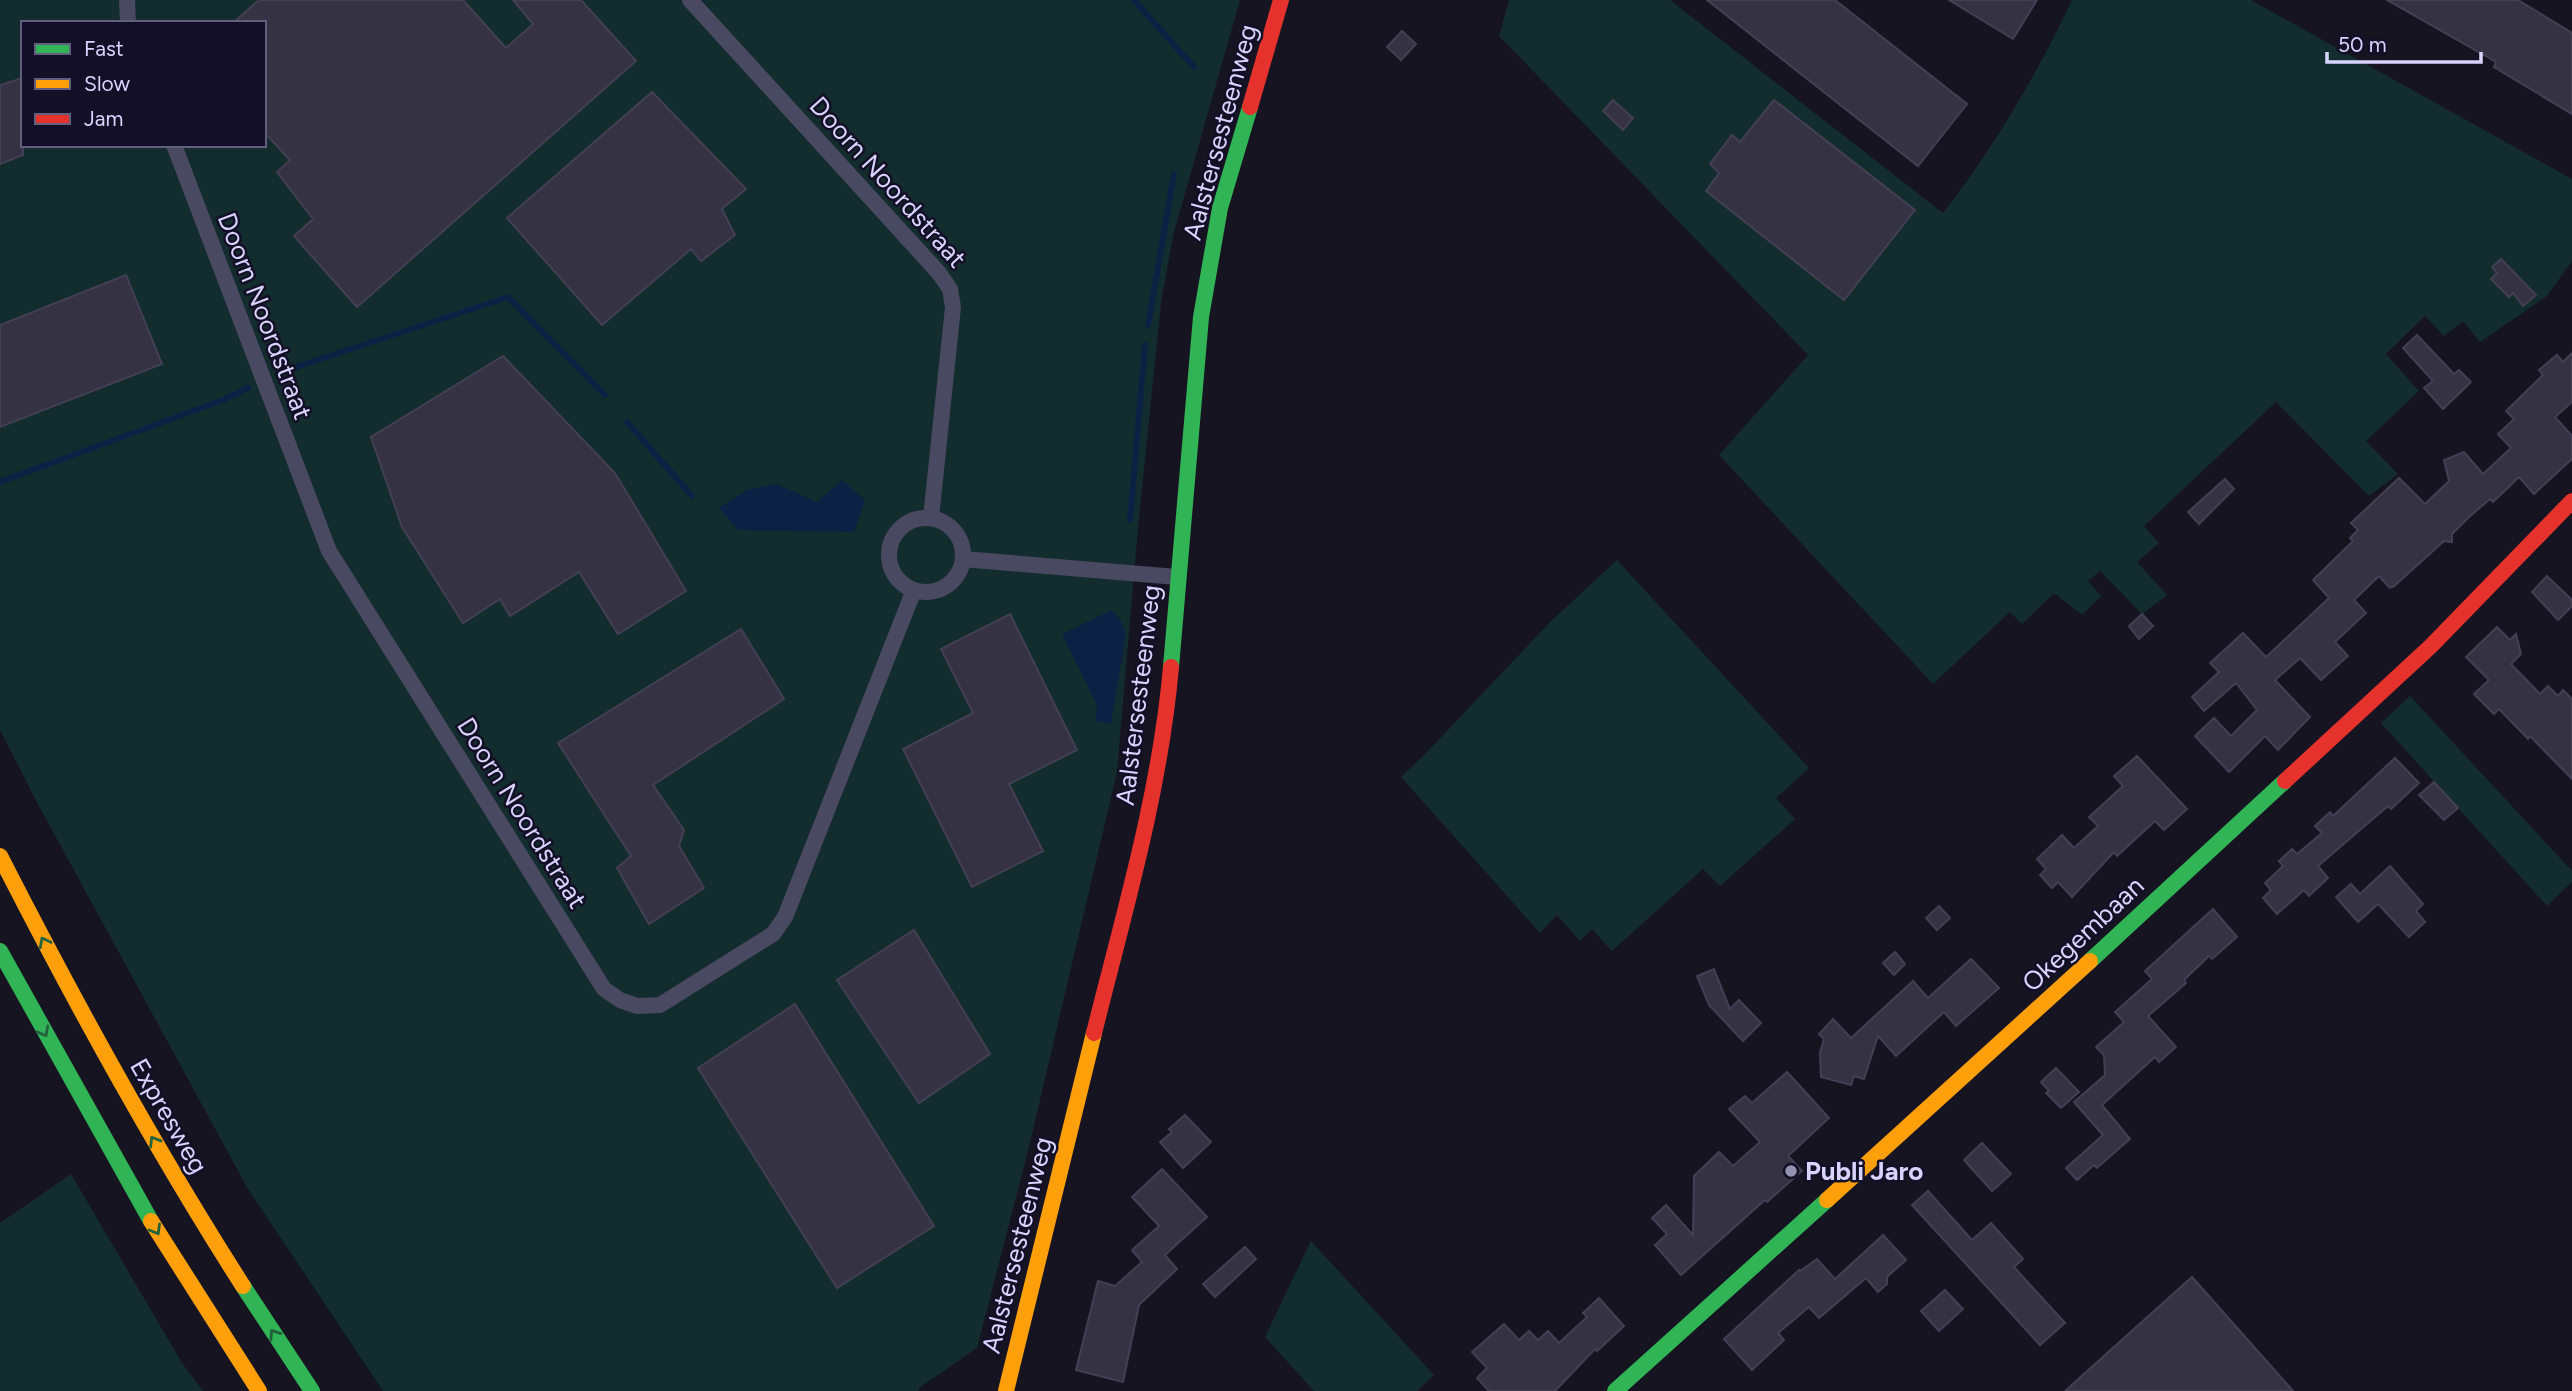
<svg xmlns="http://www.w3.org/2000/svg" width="2572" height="1391" viewBox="0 0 2572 1391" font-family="Figtree,sans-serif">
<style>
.green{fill:#132c2d;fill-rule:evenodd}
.water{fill:#0d2144}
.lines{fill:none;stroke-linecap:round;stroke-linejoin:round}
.stream{stroke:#0d2144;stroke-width:6}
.building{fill:#343243;stroke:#433f54;stroke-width:2}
.street{stroke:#4a4962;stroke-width:16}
.fast{stroke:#30b455;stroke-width:16}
.slow{stroke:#ff9f0a;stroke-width:16}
.jam{stroke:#e5322d;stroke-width:16}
.oneway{stroke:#22623e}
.poi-dot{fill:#9591b1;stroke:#130f26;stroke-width:2.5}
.labels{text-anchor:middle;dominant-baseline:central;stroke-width:5;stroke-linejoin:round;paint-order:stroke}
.street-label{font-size:26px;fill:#d9d4ff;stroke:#130f26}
.poi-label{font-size:26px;font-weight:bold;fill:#d9d4ff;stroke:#130f26;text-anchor:start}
</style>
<rect width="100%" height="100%" fill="#161421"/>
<g class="green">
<path d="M 0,0 L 1240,0 L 1173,236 L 1161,303 L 1138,528 L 1117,772 L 1029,1147 L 977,1348 L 919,1388 L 919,1391 L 383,1391 L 248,1189 L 40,808 L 0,730 ZM 23,23 L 264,23 L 264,145 L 23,145 Z"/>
<path d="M 1509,0 L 1670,0 L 1943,213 C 1994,147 2036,76 2072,0 L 2251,0 L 2572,179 L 2572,261 L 2547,296 L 2480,342 L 2463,321 L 2444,336 L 2425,316 L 2386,354 L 2419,391 L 2366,441 L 2398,474 L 2369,496 L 2276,402 L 2144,526 L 2159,543 L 2137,562 L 2167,595 L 2142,614 L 2100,571 L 2088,581 L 2101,596 L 2082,615 L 2054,593 L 2022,624 L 2010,612 L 1933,684 L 1719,455 L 1808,355 L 1499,36 Z"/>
<path d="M 1617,560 L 1809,768 L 1776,798 L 1795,819 L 1720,886 L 1703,869 L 1612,951 L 1592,929 L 1580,941 L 1557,915 L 1540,933 L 1401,777 L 1427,752 L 1551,621 Z"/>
<path d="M 2410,696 L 2572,871 L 2572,882 L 2547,906 L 2381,723 Z"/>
<path d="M 71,1174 L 182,1363 L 203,1391 L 0,1391 L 0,1223 Z"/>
<path d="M 1311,1241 L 1434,1375 L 1417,1391 L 1314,1391 L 1265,1337 Z"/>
</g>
<g class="water">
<path d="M 842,480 L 865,500 L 854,532 L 738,530 L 719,508 L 746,490 L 776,484 L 817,502 Z"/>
<path d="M 1112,610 L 1120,619 L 1126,635 L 1111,724 L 1095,721 L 1097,705 L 1062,634 Z"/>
</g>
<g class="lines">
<g class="stream">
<path d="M 1134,0 L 1194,67"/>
<path d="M 1148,325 L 1174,174"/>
<path d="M 278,373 L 508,297 L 605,395"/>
<path d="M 627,422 L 692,496"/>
<path d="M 0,482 L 223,400 L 248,388"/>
<path d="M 1130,520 L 1145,345"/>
</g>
</g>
<g class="building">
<path d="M 259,0 L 463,0 L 506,48 L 533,24 L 513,0 L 581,0 L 636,61 L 357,307 L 294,236 L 313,219 L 277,172 L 290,160 L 264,132 L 264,23 L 233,23 Z"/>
<path d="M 1707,0 L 1835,0 L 1967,104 L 1918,166 Z"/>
<path d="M 1949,0 L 2037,0 L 2013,39 Z"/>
<path d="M 2387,0 L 2518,0 L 2572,33 L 2572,114 L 2494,67 L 2496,62 Z"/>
<path d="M 1402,31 L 1416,44 L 1401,60 L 1387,47 Z"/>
<path d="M 23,78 L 23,155 L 0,164 L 0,85 Z"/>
<path d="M 652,92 L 746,189 L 722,209 L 735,235 L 701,261 L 691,249 L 602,325 L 507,218 Z"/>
<path d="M 1613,100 L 1633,118 L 1623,130 L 1603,111 Z"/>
<path d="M 1774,100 L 1915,210 L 1844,300 L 1706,191 L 1719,173 L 1710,164 L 1732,135 L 1740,142 Z"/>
<path d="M 2501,259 L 2536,295 L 2523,306 L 2513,293 L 2509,297 L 2491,279 L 2497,273 L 2492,267 Z"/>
<path d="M 126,275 L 162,364 L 0,427 L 0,325 Z"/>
<path d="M 2417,335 L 2454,374 L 2459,370 L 2471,382 L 2443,409 L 2424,388 L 2433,381 L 2403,348 Z"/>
<path d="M 2572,353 L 2572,402 L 2555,417 L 2572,436 L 2572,459 L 2534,494 L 2519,477 L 2493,502 L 2490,499 L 2469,517 L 2452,534 L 2452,542 L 2444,541 L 2393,587 L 2392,586 L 2390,588 L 2379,576 L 2354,600 L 2366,613 L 2335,642 L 2348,656 L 2321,680 L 2300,658 L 2275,680 L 2310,717 L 2278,750 L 2265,736 L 2229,772 L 2195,736 L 2214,718 L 2231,736 L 2257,710 L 2236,683 L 2204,711 L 2192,697 L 2219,672 L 2210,663 L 2243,633 L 2266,657 L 2329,598 L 2313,580 L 2353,541 L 2350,538 L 2358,530 L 2351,523 L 2399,478 L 2425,504 L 2449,481 L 2444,460 L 2464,452 L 2483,474 L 2511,448 L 2498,434 L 2514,419 L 2506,411 L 2543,375 L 2539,370 L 2557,355 L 2563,362 Z"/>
<path d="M 503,356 L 615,473 L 686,591 L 618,634 L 579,572 L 510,616 L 500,599 L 463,623 L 402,527 L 371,437 Z"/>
<path d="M 2225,479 L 2234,489 L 2199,524 L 2188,512 Z"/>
<path d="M 2547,576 L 2572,600 L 2572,606 L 2558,620 L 2532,592 Z"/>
<path d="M 1010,614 L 1077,750 L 1009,784 L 1043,851 L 972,887 L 903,749 L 973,713 L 941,649 Z"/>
<path d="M 2142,614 L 2153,626 L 2139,639 L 2129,626 Z"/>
<path d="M 2497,627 L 2510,640 L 2516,634 L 2521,654 L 2511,664 L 2540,694 L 2548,686 L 2558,696 L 2563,690 L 2572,699 L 2572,779 L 2530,736 L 2528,739 L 2499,709 L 2494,714 L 2474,694 L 2489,680 L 2466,657 Z"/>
<path d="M 741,629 L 784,699 L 653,785 L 684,830 L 679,846 L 704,888 L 649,924 L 617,868 L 631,856 L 558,743 Z"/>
<path d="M 2137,756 L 2187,809 L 2164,830 L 2155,821 L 2117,856 L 2114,852 L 2072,897 L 2058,882 L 2052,888 L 2040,875 L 2046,869 L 2037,859 L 2062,835 L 2074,848 L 2098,826 L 2089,817 L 2123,786 L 2114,776 Z"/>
<path d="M 2395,758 L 2419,783 L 2391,809 L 2388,806 L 2318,866 L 2328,878 L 2309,896 L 2304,890 L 2277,914 L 2263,898 L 2271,890 L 2265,883 L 2283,866 L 2279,861 L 2292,849 L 2297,854 L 2322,833 L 2315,826 L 2330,812 L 2333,816 Z"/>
<path d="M 2434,782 L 2458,808 L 2444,820 L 2419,795 Z"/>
<path d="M 2390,866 L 2423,904 L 2416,911 L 2425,922 L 2409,937 L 2378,904 L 2358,922 L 2336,897 L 2351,884 L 2360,894 Z"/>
<path d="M 1939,906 L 1950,918 L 1937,930 L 1926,918 Z"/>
<path d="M 2213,909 L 2237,937 L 2212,959 L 2209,956 L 2184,980 L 2186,983 L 2148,1016 L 2176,1047 L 2159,1062 L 2155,1057 L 2102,1105 L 2130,1139 L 2097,1168 L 2094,1165 L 2077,1180 L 2066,1168 L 2103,1135 L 2074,1102 L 2105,1075 L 2104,1055 L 2096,1047 L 2124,1022 L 2115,1012 L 2152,979 L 2145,971 Z"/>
<path d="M 914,930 L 990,1054 L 919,1103 L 837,980 Z"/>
<path d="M 1895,952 L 1905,964 L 1894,975 L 1883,963 Z"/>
<path d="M 1971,959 L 1999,988 L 1956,1026 L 1944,1012 L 1896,1056 L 1878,1036 L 1864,1079 L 1854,1076 L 1851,1085 L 1821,1077 L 1820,1053 L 1824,1039 L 1819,1034 L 1833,1019 L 1851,1038 L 1913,981 L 1928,998 Z"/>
<path d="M 1714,969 L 1730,1009 L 1739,1000 L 1761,1023 L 1743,1041 L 1709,1005 L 1697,976 Z"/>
<path d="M 795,1004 L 934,1226 L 837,1288 L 698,1068 Z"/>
<path d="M 2056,1068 L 2079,1092 L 2061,1108 L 2046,1093 L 2049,1091 L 2041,1082 Z"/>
<path d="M 1787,1072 L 1829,1118 L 1788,1156 L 1802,1171 L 1767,1202 L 1765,1200 L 1681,1275 L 1655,1245 L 1667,1234 L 1652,1218 L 1666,1205 L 1693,1235 L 1694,1176 L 1719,1152 L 1733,1166 L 1760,1142 L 1729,1109 L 1745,1096 L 1752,1103 Z"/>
<path d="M 1185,1115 L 1211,1142 L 1183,1168 L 1160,1142 L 1172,1132 L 1169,1129 Z"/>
<path d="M 1982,1143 L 2011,1174 L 1992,1191 L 1964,1160 Z"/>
<path d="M 1162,1169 L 1207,1217 L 1165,1255 L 1177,1269 L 1139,1305 L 1123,1382 L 1076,1370 L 1098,1281 L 1115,1286 L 1142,1262 L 1132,1250 L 1159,1226 L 1132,1197 Z"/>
<path d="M 1928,1191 L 1972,1240 L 1991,1223 L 2023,1259 L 2014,1267 L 2065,1323 L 2040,1345 L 1912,1205 Z"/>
<path d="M 1883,1235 L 1906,1260 L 1887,1277 L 1887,1284 L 1878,1292 L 1866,1278 L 1819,1318 L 1809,1307 L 1778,1333 L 1784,1340 L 1752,1370 L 1724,1339 L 1799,1270 L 1800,1271 L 1817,1259 L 1835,1279 Z"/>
<path d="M 1245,1247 L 1256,1259 L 1215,1297 L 1203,1284 Z"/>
<path d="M 2192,1277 L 2293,1391 L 2065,1391 Z"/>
<path d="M 1945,1290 L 1963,1309 L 1939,1331 L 1921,1311 Z"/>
<path d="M 1599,1298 L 1624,1326 L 1597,1351 L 1595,1349 L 1555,1391 L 1489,1391 L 1477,1378 L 1487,1368 L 1472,1352 L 1504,1324 L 1519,1340 L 1529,1331 L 1538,1340 L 1548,1331 L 1559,1343 L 1587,1317 L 1583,1313 Z"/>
</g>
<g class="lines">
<g class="street">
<path d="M 127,0 L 128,23"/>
<path d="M 690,0 L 939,273 L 950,289 L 953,307 L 931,518"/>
<path d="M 174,145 L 329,551 L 604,989 L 620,1000 L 637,1006 L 660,1005 L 773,934 L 785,917 L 914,590"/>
<circle cx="926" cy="555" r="37"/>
<path d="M 963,559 L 1177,577"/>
</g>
<g class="fast">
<path d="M 1171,667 L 1201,317 L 1220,208 L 1250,107"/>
<path d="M 0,951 L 151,1221"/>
<path d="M 2090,961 L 2285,781"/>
<path d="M 243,1286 L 312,1391"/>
<path d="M 1615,1391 L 1827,1200"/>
</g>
<g class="slow">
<path d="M 0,856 C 75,1003 154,1147 243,1286"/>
<path d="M 1827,1200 L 2090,961"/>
<path d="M 151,1221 L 259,1391"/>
<path d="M 1006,1391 L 1094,1033"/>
</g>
<g class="jam">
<path d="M 1250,107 L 1281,0"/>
<path d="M 2285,781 L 2431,646 L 2572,501"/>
<path d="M 1094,1033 C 1124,913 1160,792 1171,667"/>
</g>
</g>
<defs><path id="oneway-chevron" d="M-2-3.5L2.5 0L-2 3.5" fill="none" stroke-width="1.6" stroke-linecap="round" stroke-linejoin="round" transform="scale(1.75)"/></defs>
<g class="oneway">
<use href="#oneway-chevron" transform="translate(44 942) rotate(-117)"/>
<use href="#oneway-chevron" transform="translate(44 1032) rotate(61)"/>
<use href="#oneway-chevron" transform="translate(154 1141) rotate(-121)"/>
<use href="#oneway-chevron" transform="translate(156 1230) rotate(60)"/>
<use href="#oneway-chevron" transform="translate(274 1334) rotate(-123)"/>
</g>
<circle class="poi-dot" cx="1791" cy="1171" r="7"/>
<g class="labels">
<g class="street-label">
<text transform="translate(1220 132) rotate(-75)">Aalstersesteenweg</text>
<text transform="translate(888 182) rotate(48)">Doorn Noordstraat</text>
<text transform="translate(265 316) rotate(69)">Doorn Noordstraat</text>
<text transform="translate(1138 695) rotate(-83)">Aalstersesteenweg</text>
<text transform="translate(522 813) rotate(58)">Doorn Noordstraat</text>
<text transform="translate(2083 934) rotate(-43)">Okegembaan</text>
<text transform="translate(169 1116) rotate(60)">Expresweg</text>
<text transform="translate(1017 1245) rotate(-76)">Aalstersesteenweg</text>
</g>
<g class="poi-label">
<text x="1805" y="1171">Publi Jaro</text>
</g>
</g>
<rect x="21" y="21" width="245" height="126" fill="#130f26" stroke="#625e7d" stroke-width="2"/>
<rect x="35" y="44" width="35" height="10" fill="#30b455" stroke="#625e7d" stroke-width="2"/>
<text x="84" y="56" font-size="21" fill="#d9d4ff">Fast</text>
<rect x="35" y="79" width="35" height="10" fill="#ff9f0a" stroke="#625e7d" stroke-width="2"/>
<text x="84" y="91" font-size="21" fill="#d9d4ff">Slow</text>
<rect x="35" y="114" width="35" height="10" fill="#e5322d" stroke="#625e7d" stroke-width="2"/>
<text x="84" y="126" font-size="21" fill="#d9d4ff">Jam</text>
<path d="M2327 52v10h154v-10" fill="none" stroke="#d9d4ff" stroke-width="3.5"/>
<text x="2338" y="52" font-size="21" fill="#d9d4ff" stroke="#130f26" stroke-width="5" paint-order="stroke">50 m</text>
</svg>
